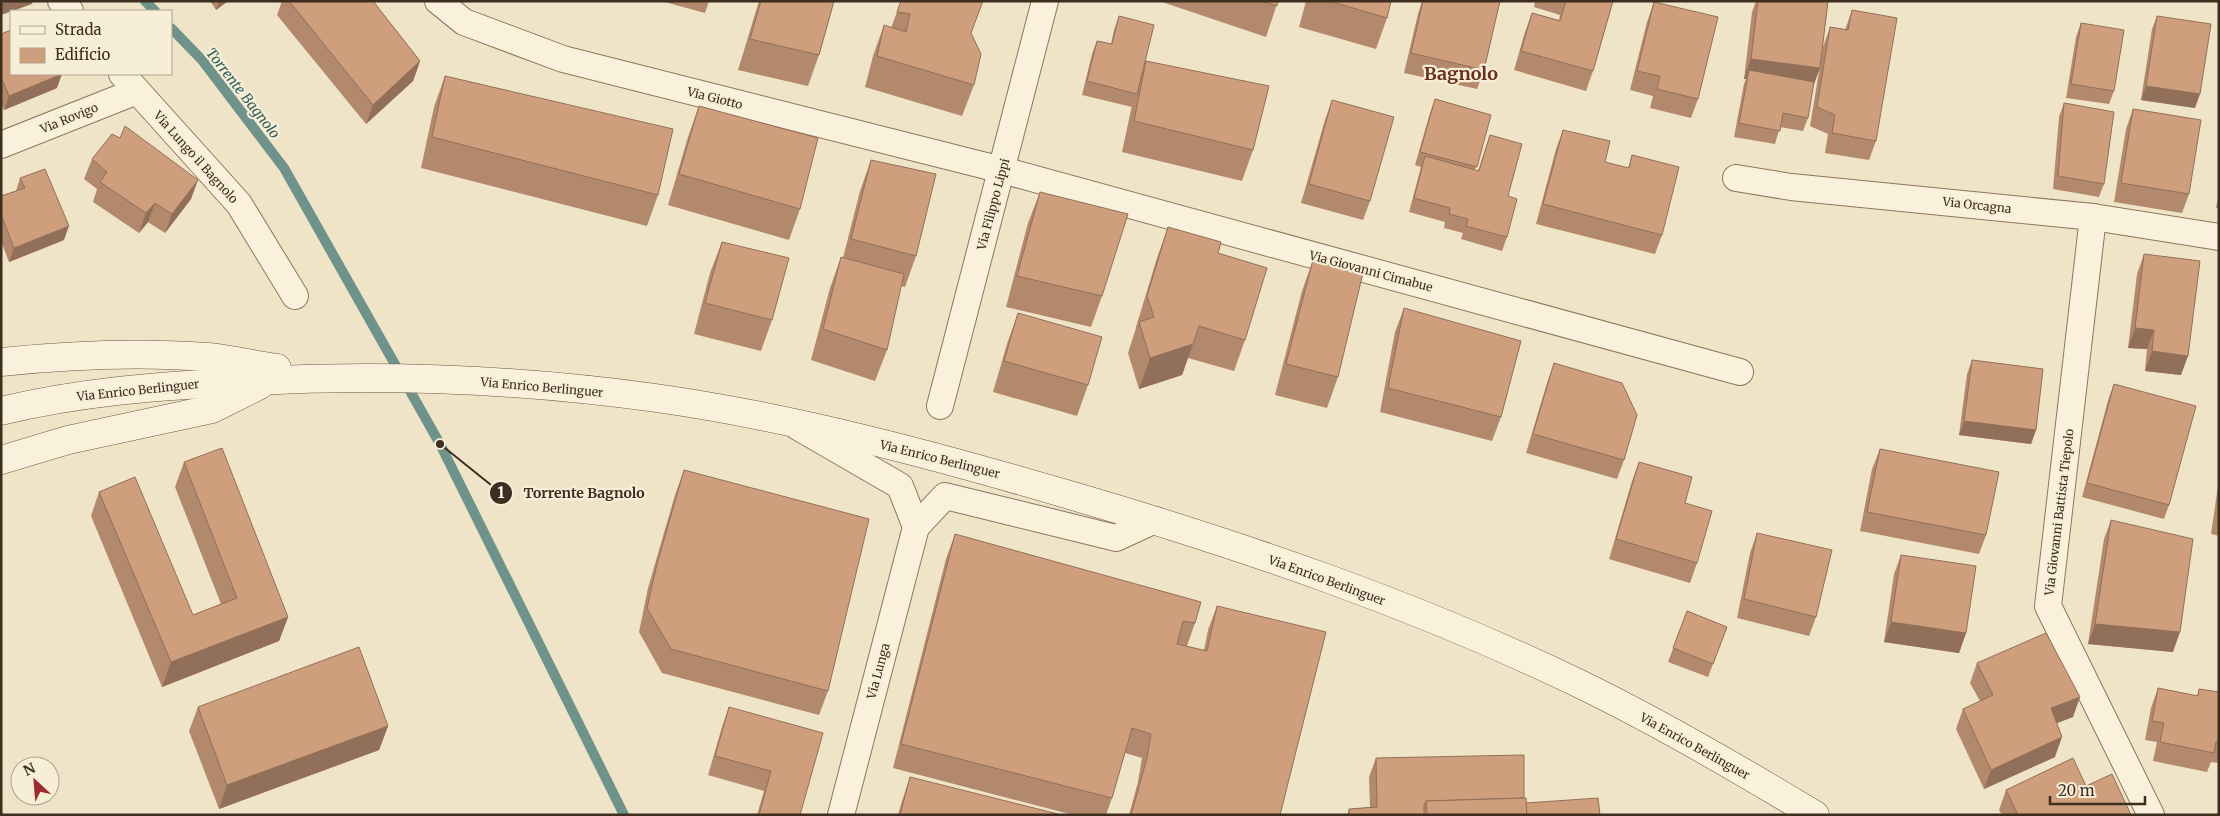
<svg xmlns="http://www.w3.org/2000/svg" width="2220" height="816" viewBox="0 0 2220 816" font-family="Merriweather,serif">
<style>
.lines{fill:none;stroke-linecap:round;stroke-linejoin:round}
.stream{stroke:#6f938a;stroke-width:10}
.street-casing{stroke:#8d765c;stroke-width:28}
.secondary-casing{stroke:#6f573f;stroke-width:29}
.street{stroke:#faf1dc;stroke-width:26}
.secondary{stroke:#faf1dc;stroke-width:28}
.wall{fill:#b2896c}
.shaded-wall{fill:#916f58}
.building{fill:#cf9f7d;stroke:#916f58}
.labels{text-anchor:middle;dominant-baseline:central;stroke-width:4.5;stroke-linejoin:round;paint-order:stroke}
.street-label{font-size:12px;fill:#3d2e20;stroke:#f7eed8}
.water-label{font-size:14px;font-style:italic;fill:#2f5d5a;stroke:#f7eed8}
.district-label{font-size:18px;font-weight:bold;fill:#6b2e1e;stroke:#f7eed8}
.leader{fill:none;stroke:#3d2e20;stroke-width:2}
.callout-dot{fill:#3d2e20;stroke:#f7eed8;stroke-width:2}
.mark-label{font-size:15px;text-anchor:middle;font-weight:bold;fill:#fff}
.callout-label{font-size:14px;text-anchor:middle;font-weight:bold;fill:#3d2e20;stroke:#f7eed8;stroke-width:4.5;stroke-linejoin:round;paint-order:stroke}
</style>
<rect width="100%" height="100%" fill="#f0e4c8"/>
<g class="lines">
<g class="stream">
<path d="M 145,1 L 155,11"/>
<path d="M 171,28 L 202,60 L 284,168 L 440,444 L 624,815"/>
</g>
<defs>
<g id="street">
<path d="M 61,1 L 70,11"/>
<path d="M 438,1 L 464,22 L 563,59 L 1002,170 L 1740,372"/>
<path d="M 122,74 L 239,204 L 295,296"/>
<path d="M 1,145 L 137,91"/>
<path d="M 1736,178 L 1791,187 L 2093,217 L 2219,237"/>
<path d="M 2093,217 L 2048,606 L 2151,815"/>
<path d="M 940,406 L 1045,1"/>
<path d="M 798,427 L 900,486 L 916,527"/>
<path d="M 841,815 L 916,527 L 945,496 L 1116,538 L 1155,520"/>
</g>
<g id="secondary">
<path d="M 1,362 C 67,355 142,352 208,357 C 231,359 254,365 277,368"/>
<path d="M 1,411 C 79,392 158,386 237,382 C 377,373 517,379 656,398 C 797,418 937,456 1073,496 C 1247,547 1419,606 1582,685 C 1662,724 1739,769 1815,815"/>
<path d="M 1,460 L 68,440 L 212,409 L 260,385"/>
</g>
</defs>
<use href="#street" class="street-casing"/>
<use href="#secondary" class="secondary-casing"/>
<use href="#street" class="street"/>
<use href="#secondary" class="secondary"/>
</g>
<g class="wall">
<path d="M 210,1 L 228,1 L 216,10 Z"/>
<path d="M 282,1 L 373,1 L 420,61 L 413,81 L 366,124 L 277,15 Z"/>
<path d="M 661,1 L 709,1 L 705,13 Z"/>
<path d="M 759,1 L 834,1 L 819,55 L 808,86 L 738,70 Z"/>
<path d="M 901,1 L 971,33 L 974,85 L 962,116 L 865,87 L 873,56 L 884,25 L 891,28 Z"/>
<path d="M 1159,1 L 1278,1 L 1266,37 Z"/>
<path d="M 1306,1 L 1391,1 L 1387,18 L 1376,49 L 1299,27 Z"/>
<path d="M 1422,1 L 1500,1 L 1484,70 L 1477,89 L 1404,73 L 1418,14 Z"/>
<path d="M 1535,1 L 1613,1 L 1593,71 L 1586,91 L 1514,70 L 1525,32 L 1532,13 L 1559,20 L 1560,15 L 1534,7 Z"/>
<path d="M 1756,1 L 1828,1 L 1820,68 L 1814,82 L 1808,118 L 1803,131 L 1780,127 L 1775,144 L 1734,137 L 1744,84 L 1746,79 L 1744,79 L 1752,12 Z"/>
<path d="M 1654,2 L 1698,99 L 1691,118 L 1650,108 L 1653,96 L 1630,90 L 1647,22 Z"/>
<path d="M 1852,10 L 1876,141 L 1869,160 L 1825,153 L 1828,134 L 1810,126 L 1823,47 L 1830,27 L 1845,30 Z"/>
<path d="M 1119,16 L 1141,77 L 1146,61 L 1253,150 L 1242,181 L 1122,152 L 1132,105 L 1132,107 L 1082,95 L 1092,54 L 1097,41 L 1111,44 L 1114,30 Z"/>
<path d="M 2157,16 L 2195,108 L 2141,100 L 2152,29 Z"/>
<path d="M 2081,23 L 2114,91 L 2109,104 L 2066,98 L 2076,37 Z"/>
<path d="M 1,34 L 57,88 L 4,110 L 1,104 Z"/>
<path d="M 445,76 L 658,195 L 647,226 L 421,168 L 434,107 Z"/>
<path d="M 1435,99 L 1491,115 L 1475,170 L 1478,171 L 1490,135 L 1508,196 L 1507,237 L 1502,251 L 1461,239 L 1463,233 L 1444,228 L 1445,222 L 1409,212 L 1421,167 L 1415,165 L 1430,113 Z"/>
<path d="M 1332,100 L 1370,201 L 1363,220 L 1301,203 L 1325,120 Z"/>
<path d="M 2064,103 L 2104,184 L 2099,197 L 2053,189 L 2059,117 Z"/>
<path d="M 699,106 L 800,209 L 789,240 L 668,205 L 688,137 Z"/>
<path d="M 2133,109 L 2189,194 L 2182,213 L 2114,202 L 2126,129 Z"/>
<path d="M 1563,130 L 1605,162 L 1628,168 L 1632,155 L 1662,235 L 1655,254 L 1536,224 L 1556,149 Z"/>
<path d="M 92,159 L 191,199 L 165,233 L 148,222 L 139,233 L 93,202 L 97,189 L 84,179 Z"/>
<path d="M 871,160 L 916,256 L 905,287 L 901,286 L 887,350 L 875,381 L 811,360 L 830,288 L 841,257 L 843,258 L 860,191 Z"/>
<path d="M 20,178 L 64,240 L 9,262 L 1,241 L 1,196 L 16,191 Z"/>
<path d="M 1040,192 L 1102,296 L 1091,327 L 1006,307 L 1028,223 Z"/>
<path d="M 2219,193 L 2219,208 L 2216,208 Z"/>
<path d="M 1168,227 L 1218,253 L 1245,340 L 1234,371 L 1188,358 L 1182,375 L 1139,389 L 1128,353 L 1136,328 L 1136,327 L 1157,258 Z"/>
<path d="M 722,242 L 772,320 L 761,351 L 694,334 L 710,273 Z"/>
<path d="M 2144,254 L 2181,375 L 2145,371 L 2147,349 L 2128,348 L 2137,274 Z"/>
<path d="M 1313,260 L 1338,377 L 1327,408 L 1275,395 L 1302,291 Z"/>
<path d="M 1404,308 L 1501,417 L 1492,441 L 1380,412 L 1395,332 Z"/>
<path d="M 1018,313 L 1088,385 L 1077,416 L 993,392 L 1007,344 Z"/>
<path d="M 1972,360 L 2036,430 L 2031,444 L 1959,435 L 1967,374 Z"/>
<path d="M 1554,363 L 1624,460 L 1617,479 L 1526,453 L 1547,383 Z"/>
<path d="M 2114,384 L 2169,505 L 2164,519 L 2082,497 L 2109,397 Z"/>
<path d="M 1880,449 L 1986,535 L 1979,554 L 1860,531 L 1872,469 Z"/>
<path d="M 184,462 L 288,617 L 279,641 L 162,687 L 91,516 L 99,492 L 193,615 L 221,604 L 175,487 Z"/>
<path d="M 1639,462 L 1685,503 L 1697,563 L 1690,583 L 1609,559 L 1632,481 Z"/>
<path d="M 684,470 L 828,691 L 819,715 L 662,673 L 639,632 L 648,588 L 675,495 Z"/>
<path d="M 2219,479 L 2219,536 L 2211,534 Z"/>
<path d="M 2111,520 L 2173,652 L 2088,644 L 2104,539 Z"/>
<path d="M 1757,533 L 1816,617 L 1809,636 L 1737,618 L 1750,553 Z"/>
<path d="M 955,534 L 1195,623 L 1187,646 L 1204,650 L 1208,630 L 1217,606 L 1280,815 L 1129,815 L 1138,782 L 1142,758 L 1125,753 L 1112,798 L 1106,815 L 1073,815 L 893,768 L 946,559 Z"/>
<path d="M 1901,555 L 1966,633 L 1959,653 L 1884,642 L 1894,574 Z"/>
<path d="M 1687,611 L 1727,627 L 1708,677 L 1668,662 Z"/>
<path d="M 1977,663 L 2073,717 L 2057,723 L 2055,757 L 1984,789 L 1956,729 L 1963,709 L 1980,701 L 1970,683 Z"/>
<path d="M 2158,688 L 2197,696 L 2199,689 L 2219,692 L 2219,763 L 2211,762 L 2207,772 L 2153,761 L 2157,742 L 2145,740 L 2151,708 Z"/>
<path d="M 198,707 L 388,726 L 379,750 L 219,809 L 189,731 Z"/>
<path d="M 729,707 L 800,815 L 757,815 L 764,791 L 708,775 L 722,727 Z"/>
<path d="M 1376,758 L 1524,798 L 1526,803 L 1600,815 L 1347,815 L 1349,809 L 1370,807 L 1369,777 Z"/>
<path d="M 910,777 L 1062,815 L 898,815 L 902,801 Z"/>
<path d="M 2086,786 L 2131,815 L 2002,815 L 1999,810 L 2006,790 Z"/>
</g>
<g class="shaded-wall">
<path d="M 6,1 L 33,1 L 32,4 L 1,15 L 1,3 Z"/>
<path d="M 219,1 L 228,1 L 216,10 Z"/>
<path d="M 1751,59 L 1820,68 L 1813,87 L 1749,70 L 1746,79 L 1744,79 Z"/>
<path d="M 420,61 L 413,81 L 366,124 L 373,105 Z"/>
<path d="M 62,74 L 57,88 L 4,110 L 9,96 Z"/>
<path d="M 2146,86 L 2200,94 L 2195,108 L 2141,100 Z"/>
<path d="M 198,180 L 191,199 L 165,233 L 172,214 Z"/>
<path d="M 155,203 L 148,222 L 139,233 L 146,213 Z"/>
<path d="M 69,226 L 64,240 L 9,262 L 14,248 Z"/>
<path d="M 2135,328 L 2154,330 L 2147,349 L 2128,348 Z"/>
<path d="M 1193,344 L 1182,375 L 1139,389 L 1150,358 Z"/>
<path d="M 2152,351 L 2188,356 L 2181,375 L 2145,371 Z"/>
<path d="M 1964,421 L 2036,430 L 2031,444 L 1959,435 Z"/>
<path d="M 288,617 L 279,641 L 162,687 L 171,662 Z"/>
<path d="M 1891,622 L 1966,633 L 1959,653 L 1884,642 Z"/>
<path d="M 2095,624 L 2180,632 L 2173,652 L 2088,644 Z"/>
<path d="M 2080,697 L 2073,717 L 2044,728 L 2051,708 Z"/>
<path d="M 388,726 L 379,750 L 219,809 L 227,785 Z"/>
<path d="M 2062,737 L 2055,757 L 1984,789 L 1991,770 Z"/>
</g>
<g class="building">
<path d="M 289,1 L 373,1 L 420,61 L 373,105 Z"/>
<path d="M 761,1 L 834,1 L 819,55 L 750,39 Z"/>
<path d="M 901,1 L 983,1 L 971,33 L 981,54 L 974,85 L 877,56 L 884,25 L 906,32 L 910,14 L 897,12 Z"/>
<path d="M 1262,1 L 1278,1 L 1277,6 Z"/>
<path d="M 1329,1 L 1391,1 L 1387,18 Z"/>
<path d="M 1423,1 L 1500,1 L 1484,70 L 1411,53 Z"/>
<path d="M 1566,1 L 1613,1 L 1593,71 L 1521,51 L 1532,13 L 1560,21 Z"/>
<path d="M 1758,1 L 1828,1 L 1820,68 L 1751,59 Z"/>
<path d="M 1654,2 L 1718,17 L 1698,99 L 1657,89 L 1660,76 L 1637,71 Z"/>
<path d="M 1852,10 L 1897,18 L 1876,141 L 1832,133 L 1835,115 L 1817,107 L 1830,27 L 1848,30 Z"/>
<path d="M 1119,16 L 1154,25 L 1137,94 L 1087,81 L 1097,41 L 1112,44 Z"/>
<path d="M 2157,16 L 2211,24 L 2200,94 L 2146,86 Z"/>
<path d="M 2081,23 L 2124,30 L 2114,91 L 2071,84 Z"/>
<path d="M 11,30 L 11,74 L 62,74 L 9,96 L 1,77 L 1,34 Z"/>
<path d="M 1146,61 L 1269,86 L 1253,150 L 1134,121 Z"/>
<path d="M 1749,70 L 1814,82 L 1808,118 L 1783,113 L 1780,131 L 1739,123 Z"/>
<path d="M 445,76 L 673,129 L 658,195 L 432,137 Z"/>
<path d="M 1435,99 L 1491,115 L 1477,167 L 1420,152 Z"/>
<path d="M 1332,100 L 1394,117 L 1370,201 L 1309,184 Z"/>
<path d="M 2064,103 L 2114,112 L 2104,184 L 2058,176 Z"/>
<path d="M 699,106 L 818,138 L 800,209 L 679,174 Z"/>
<path d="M 2133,109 L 2201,120 L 2189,194 L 2121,183 Z"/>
<path d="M 125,126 L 198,180 L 172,214 L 155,203 L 146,213 L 100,182 L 107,172 L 92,159 L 112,134 L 120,138 Z"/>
<path d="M 1563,130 L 1610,141 L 1605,162 L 1629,168 L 1632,155 L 1679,167 L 1662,235 L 1543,204 Z"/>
<path d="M 1490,135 L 1522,144 L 1508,196 L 1517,199 L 1507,237 L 1466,226 L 1468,219 L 1449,214 L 1450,208 L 1414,198 L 1425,156 L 1479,171 Z"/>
<path d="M 871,160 L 936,174 L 916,256 L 851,239 Z"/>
<path d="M 45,169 L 69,226 L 14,248 L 1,214 L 1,196 L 25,188 L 20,178 Z"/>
<path d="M 1040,192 L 1128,214 L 1102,296 L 1017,276 Z"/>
<path d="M 1168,227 L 1221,242 L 1218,253 L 1267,268 L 1245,340 L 1199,326 L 1193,344 L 1150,358 L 1139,322 L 1154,317 L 1147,296 Z"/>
<path d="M 722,242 L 789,258 L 772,320 L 705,303 Z"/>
<path d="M 2144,254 L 2200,261 L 2188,356 L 2152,351 L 2154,330 L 2135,328 Z"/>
<path d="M 841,257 L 904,274 L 887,350 L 823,329 Z"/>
<path d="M 1313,260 L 1363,273 L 1338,377 L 1286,364 Z"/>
<path d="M 1404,308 L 1521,341 L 1501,417 L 1388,388 Z"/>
<path d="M 1018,313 L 1102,337 L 1088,385 L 1004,361 Z"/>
<path d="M 1972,360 L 2043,369 L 2036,430 L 1964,421 Z"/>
<path d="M 1554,363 L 1622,383 L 1637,415 L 1624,460 L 1533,434 Z"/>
<path d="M 2114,384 L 2196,406 L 2169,505 L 2087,483 Z"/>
<path d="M 222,448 L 288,617 L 171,662 L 99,492 L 135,477 L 193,615 L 237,598 L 184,462 Z"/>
<path d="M 1880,449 L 1999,472 L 1986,535 L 1867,512 Z"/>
<path d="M 1639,462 L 1692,477 L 1685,503 L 1712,511 L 1697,563 L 1616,539 Z"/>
<path d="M 684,470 L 869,519 L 828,691 L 671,649 L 647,608 L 657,564 Z"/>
<path d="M 2111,520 L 2193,539 L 2180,632 L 2095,624 Z"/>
<path d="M 1757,533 L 1832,550 L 1816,617 L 1744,599 Z"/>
<path d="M 955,534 L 1201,602 L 1195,623 L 1183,621 L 1177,644 L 1207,651 L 1217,606 L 1326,632 L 1280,815 L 1131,815 L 1147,758 L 1151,734 L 1132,728 L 1112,798 L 901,744 Z"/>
<path d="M 1901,555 L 1976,566 L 1966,633 L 1891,622 Z"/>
<path d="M 1687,611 L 1727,627 L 1713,664 L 1673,648 Z"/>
<path d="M 2046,633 L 2080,697 L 2051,708 L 2062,737 L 1991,770 L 1963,709 L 1993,695 L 1977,663 Z"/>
<path d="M 359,647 L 388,726 L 227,785 L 198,707 Z"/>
<path d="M 2158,688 L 2198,696 L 2199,689 L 2219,692 L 2219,742 L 2216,742 L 2214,753 L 2160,742 L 2164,723 L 2152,721 Z"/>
<path d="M 729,707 L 823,733 L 800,815 L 759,815 L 771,771 L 715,756 Z"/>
<path d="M 1524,755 L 1524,798 L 1426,801 L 1424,805 L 1424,815 L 1349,815 L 1349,809 L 1377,807 L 1376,758 Z"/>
<path d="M 2073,758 L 2086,786 L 2112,774 L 2131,815 L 2018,815 L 2006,790 Z"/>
<path d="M 910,777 L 1062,815 L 900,815 Z"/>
<path d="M 1526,798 L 1527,815 L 1427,815 L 1426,801 Z"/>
<path d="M 1598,798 L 1600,815 L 1527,815 L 1526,803 Z"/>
</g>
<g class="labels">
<g class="street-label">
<text transform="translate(715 98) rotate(14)">Via Giotto</text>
<text transform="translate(69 118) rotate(-22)">Via Rovigo</text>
<text transform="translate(196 157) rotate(48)">Via Lungo il Bagnolo</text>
<text transform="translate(993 204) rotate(-75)">Via Filippo Lippi</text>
<text transform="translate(1977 205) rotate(6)">Via Orcagna</text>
<text transform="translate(1371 271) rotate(15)">Via Giovanni Cimabue</text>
<text transform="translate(542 387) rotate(5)">Via Enrico Berlinguer</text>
<text transform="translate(138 390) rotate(-6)">Via Enrico Berlinguer</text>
<text transform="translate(940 459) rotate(14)">Via Enrico Berlinguer</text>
<text transform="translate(2059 512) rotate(-83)">Via Giovanni Battista Tiepolo</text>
<text transform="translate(1327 580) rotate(20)">Via Enrico Berlinguer</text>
<text transform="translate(878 671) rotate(-75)">Via Lunga</text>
<text transform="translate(1695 746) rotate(29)">Via Enrico Berlinguer</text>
</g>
<g class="water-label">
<text transform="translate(243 93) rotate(52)">Torrente Bagnolo</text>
</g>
<g class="district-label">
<text x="1461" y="73">Bagnolo</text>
</g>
</g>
<path class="leader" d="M440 444L501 493"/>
<g class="callout-dot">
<circle cx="440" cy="444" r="5"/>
<circle cx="501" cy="493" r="12"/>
</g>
<g class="mark-label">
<text x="501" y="498">1</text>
</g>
<g class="callout-label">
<text x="584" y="498">Torrente Bagnolo</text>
</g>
<rect width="2220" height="816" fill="none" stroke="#3d2e20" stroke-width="5"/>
<rect x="10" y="10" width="162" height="65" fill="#f7eed8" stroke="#ada18e"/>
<rect x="20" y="26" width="25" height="8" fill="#faf1dc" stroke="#ada18e"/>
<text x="55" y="35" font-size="15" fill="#3d2e20">Strada</text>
<rect x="20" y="48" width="25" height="15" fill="#cf9f7d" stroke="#ada18e"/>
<text x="55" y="60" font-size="15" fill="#3d2e20">Edificio</text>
<g transform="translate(35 781) rotate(334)"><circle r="24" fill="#f7eed8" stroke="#ada18e"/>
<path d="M0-4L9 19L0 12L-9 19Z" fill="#9e2a2b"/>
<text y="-8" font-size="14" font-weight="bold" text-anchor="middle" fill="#3d2e20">N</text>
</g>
<path d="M2050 796v8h95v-8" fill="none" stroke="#3d2e20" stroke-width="2.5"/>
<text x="2058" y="796" font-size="15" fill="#3d2e20" stroke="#f7eed8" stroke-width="4" paint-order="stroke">20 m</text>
</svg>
